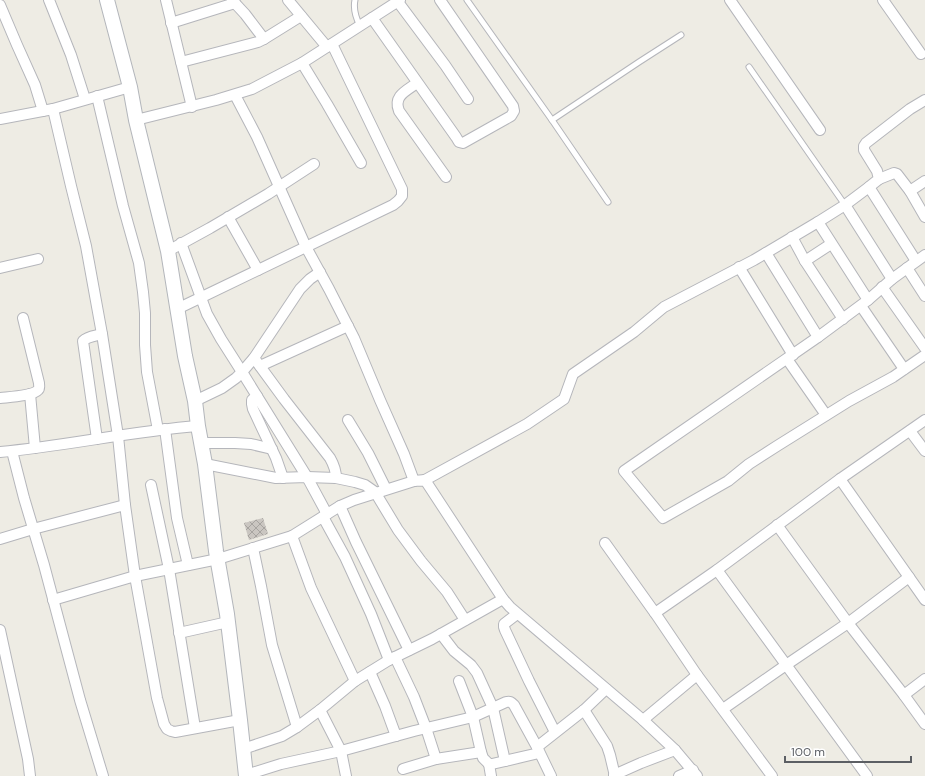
<svg xmlns="http://www.w3.org/2000/svg" width="925" height="776" viewBox="0 0 925 776" font-family="'DM Sans',sans-serif">
<style>
.building{fill:url(#building-cross-hatch)}
.lines{fill:none;stroke-linecap:round;stroke-linejoin:round}
.lane-casing{stroke:#b5b6bb;stroke-width:7}
.street-casing{stroke:#b5b6bb;stroke-width:12}
.secondary-casing{stroke:#b3b6bb;stroke-width:16}
.lane{stroke:#fff;stroke-width:5}
.street{stroke:#fff;stroke-width:10}
.secondary{stroke:#fff;stroke-width:14}
</style>
<defs>
<pattern id="building-cross-hatch" width="8" height="8" patternUnits="userSpaceOnUse"><rect width="8" height="8" fill="#cac6c1"/><path d="M0 0l8 8M0 8l8-8" fill="none" stroke="#a7a4a0"/></pattern>
</defs>
<rect width="100%" height="100%" fill="#eeece4"/>
<path class="building" d="M 263,518 L 268,534 L 249,540 L 244,523 Z"/>
<g class="lines">
<defs>
<g id="lane">
<path d="M 355,0 C 353,9 356,18 360,26"/>
<path d="M 467,0 L 552,120 L 608,202"/>
<path d="M 749,67 L 845,205"/>
<path d="M 552,120 L 639,62 L 681,35"/>
</g>
<g id="street">
<path d="M 49,0 L 71,55 L 85,99"/>
<path d="M 166,0 L 192,107"/>
<path d="M 232,0 L 245,14 L 264,39"/>
<path d="M 288,0 L 327,47"/>
<path d="M 730,0 L 820,130"/>
<path d="M 883,0 L 921,54"/>
<path d="M 398,2 L 445,65 L 468,99"/>
<path d="M 0,5 L 17,45 L 35,85 L 43,111"/>
<path d="M 372,18 L 456,137 L 459,142 L 463,143 L 511,116 L 514,111 L 513,106 L 440,0"/>
<path d="M 171,23 L 235,3"/>
<path d="M 181,62 L 258,42 L 264,39 L 301,16"/>
<path d="M 302,63 L 327,104 L 361,163"/>
<path d="M 417,83 C 406,91 393,96 399,111 L 446,177"/>
<path d="M 235,95 L 257,137 L 306,247 L 329,289 L 354,338 L 380,400 L 404,454 L 414,481"/>
<path d="M 97,96 L 123,206 L 139,263 L 143,292 L 145,313 L 145,345 L 147,372 L 158,430"/>
<path d="M 53,109 L 71,186 L 86,246 L 102,334 L 118,436 L 125,505 L 135,576 L 157,698 L 164,724 L 167,729 L 171,731 L 175,732 L 240,720"/>
<path d="M 0,119 L 53,109 L 130,87"/>
<path d="M 136,120 L 216,100 L 252,89 L 302,63 L 400,0"/>
<path d="M 879,179 L 894,173 L 897,174 L 910,191 L 925,217"/>
<path d="M 869,187 L 916,261"/>
<path d="M 910,191 L 925,181"/>
<path d="M 845,205 L 892,279"/>
<path d="M 228,217 L 258,270"/>
<path d="M 818,222 L 868,300"/>
<path d="M 792,237 L 805,261 L 843,319"/>
<path d="M 181,243 L 207,314 L 221,339 L 242,372 L 307,477 L 327,514"/>
<path d="M 168,251 L 210,228 L 268,194 L 314,164"/>
<path d="M 766,253 L 818,337"/>
<path d="M 925,255 L 892,279 L 868,300 L 818,337 L 624,471 L 663,518 L 728,481 L 749,464 L 777,446 L 849,401 L 893,377 L 925,355"/>
<path d="M 805,261 L 831,244"/>
<path d="M 739,267 L 793,355"/>
<path d="M 0,268 L 38,259"/>
<path d="M 907,268 L 925,296"/>
<path d="M 882,287 L 925,348"/>
<path d="M 861,306 L 904,369"/>
<path d="M 177,309 L 393,205 L 398,201 L 402,196 L 402,189 L 332,44"/>
<path d="M 254,358 L 284,399 L 330,458 C 334,465 336,470 336,478"/>
<path d="M 787,359 L 826,415"/>
<path d="M 260,366 L 348,326"/>
<path d="M 30,394 L 35,448"/>
<path d="M 257,396 L 252,400 L 252,404 L 253,409 L 276,458 L 283,478"/>
<path d="M 0,398 C 8,397 33,396 38,390 C 40,388 39,386 39,383 L 23,318"/>
<path d="M 195,401 L 222,388 L 236,378 L 242,372 L 254,358 L 300,289 L 310,279 L 320,272"/>
<path d="M 348,420 L 368,453 L 386,489"/>
<path d="M 165,429 L 177,518 L 188,565"/>
<path d="M 910,431 L 925,451"/>
<path d="M 97,439 L 83,341 C 88,336 95,336 102,334"/>
<path d="M 201,443 L 235,443 L 251,444 L 272,449"/>
<path d="M 12,451 L 24,498 L 44,565 L 80,700 L 103,776"/>
<path d="M 0,452 C 66,446 132,431 198,426"/>
<path d="M 205,464 L 276,478 L 307,477 L 336,478 L 355,482 L 365,485 L 375,492 L 398,530 L 421,561 L 447,592 L 465,620"/>
<path d="M 840,479 L 925,600"/>
<path d="M 425,480 L 527,424 L 564,399 L 573,374 L 634,332 L 664,307 L 754,260 L 818,222 L 845,205 L 869,187 L 879,179 L 877,171 L 864,150 L 864,146 L 866,143 L 910,109 L 925,100"/>
<path d="M 151,485 L 169,569 L 195,728"/>
<path d="M 340,506 L 356,542 L 409,650"/>
<path d="M 323,517 L 345,557 L 371,614 L 389,660"/>
<path d="M 777,525 L 848,623 L 904,695 L 925,724"/>
<path d="M 292,536 L 311,588 L 355,681"/>
<path d="M 0,539 L 33,529 L 125,505"/>
<path d="M 605,543 L 655,613 L 697,675 L 772,776"/>
<path d="M 253,548 L 261,586 L 272,645 L 297,727"/>
<path d="M 717,570 L 867,776"/>
<path d="M 53,600 L 135,576 L 218,559 L 292,536 L 340,506 L 354,500 L 414,481 L 425,480 L 503,599 L 510,607 L 643,720 L 675,750 L 697,776"/>
<path d="M 655,613 L 717,570 L 840,479 L 925,420"/>
<path d="M 517,614 L 504,624 L 504,627 L 505,630 L 529,681 L 555,732"/>
<path d="M 0,630 L 28,759 L 30,776"/>
<path d="M 179,633 L 228,622"/>
<path d="M 441,634 L 454,651 L 471,665 L 477,673 L 493,708 L 505,761"/>
<path d="M 395,657 L 414,697 L 426,728 L 436,759"/>
<path d="M 370,672 L 385,706 L 396,736"/>
<path d="M 459,681 L 473,717 L 481,752 L 483,758 L 489,764 L 492,764 L 539,753"/>
<path d="M 904,695 L 925,679"/>
<path d="M 723,709 L 786,665 L 848,623 L 909,577"/>
<path d="M 320,710 L 341,751 L 346,776"/>
<path d="M 584,710 L 607,746 L 610,755 L 615,776"/>
<path d="M 643,720 L 697,675"/>
<path d="M 537,747 L 584,710 L 606,689"/>
<path d="M 243,749 L 282,736 L 297,727 L 320,710 L 355,681 L 389,660 L 432,639 L 503,599"/>
<path d="M 489,764 L 491,776"/>
<path d="M 403,769 L 436,759 L 481,752"/>
<path d="M 246,775 L 281,764 L 341,751 L 414,731 L 473,717 L 506,702 C 510,701 511,702 514,705 L 537,747 L 551,776"/>
<path d="M 614,775 L 641,763 L 675,750"/>
<path d="M 679,776 L 693,770"/>
</g>
<path id="secondary" d="M 107,0 L 130,87 L 136,120 L 168,251 L 185,356 L 195,401 L 198,426 L 205,464 L 216,551 L 227,614 L 240,720 L 246,776"/>
</defs>
<use href="#lane" class="lane-casing"/>
<use href="#street" class="street-casing"/>
<use href="#secondary" class="secondary-casing"/>
<use href="#lane" class="lane"/>
<use href="#street" class="street"/>
<use href="#secondary" class="secondary"/>
</g>
<path d="M785 756v6h126v-6" fill="none" stroke="#5c5f64" stroke-width="2"/>
<text x="791" y="756" font-size="12" fill="#5c5f64" stroke="#ffffff" stroke-width="3" paint-order="stroke">100 m</text>
</svg>
